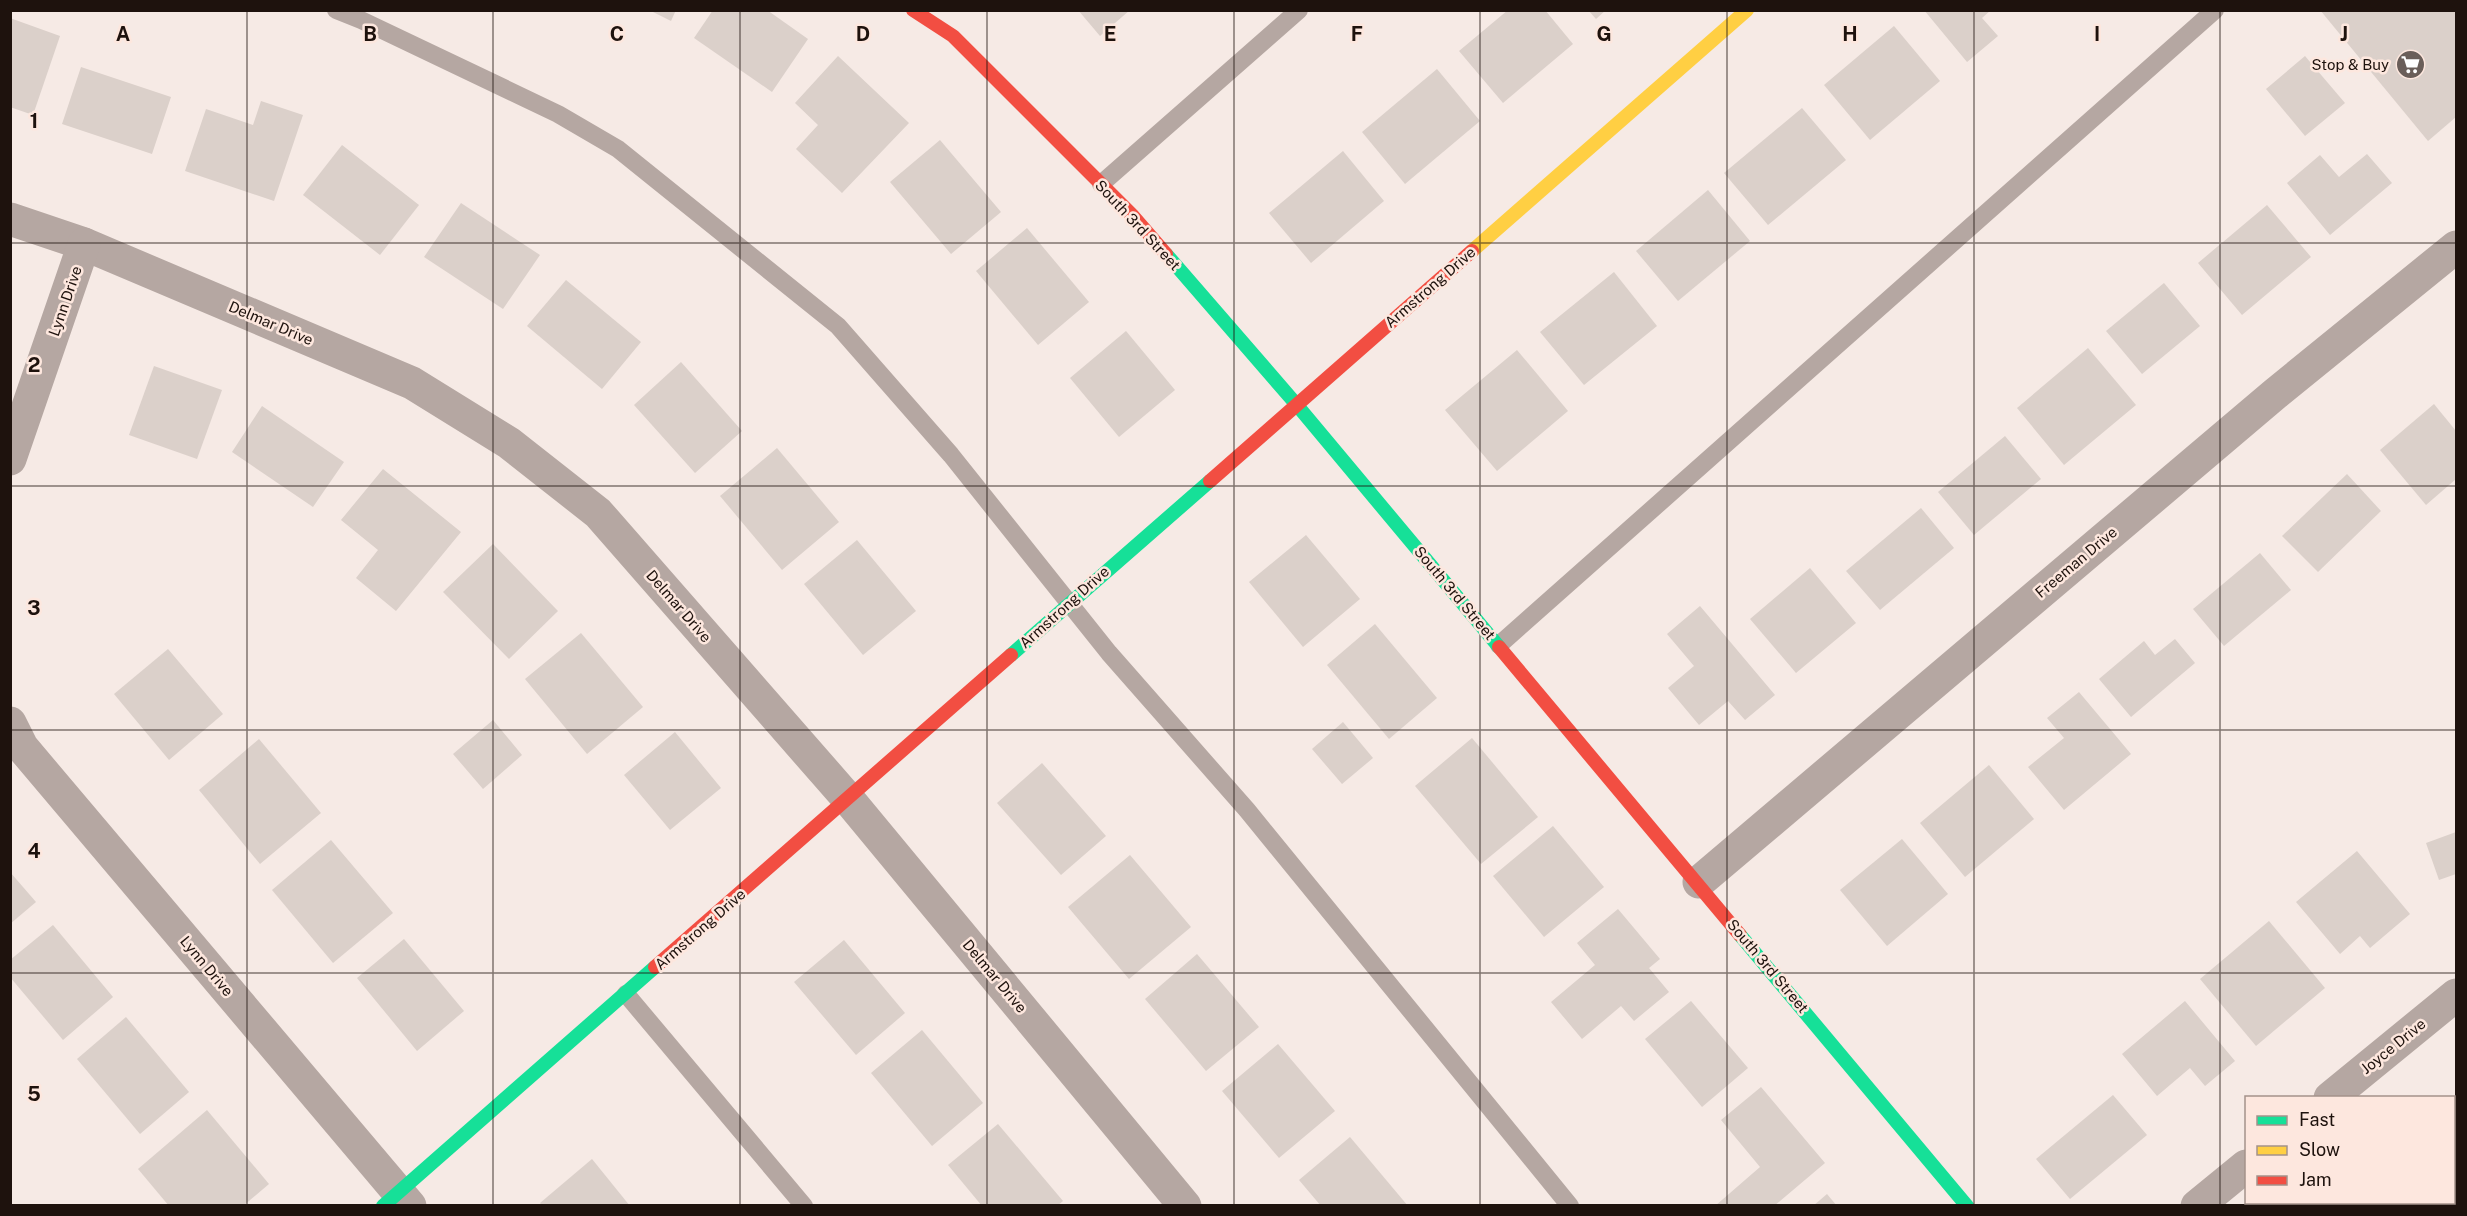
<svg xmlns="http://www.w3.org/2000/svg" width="2467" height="1216" viewBox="0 0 2467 1216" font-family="'Public Sans',sans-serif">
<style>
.building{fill:#dbd0ca}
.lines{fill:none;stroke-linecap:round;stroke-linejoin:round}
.lane{stroke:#b5a7a2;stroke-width:18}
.street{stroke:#b5a7a2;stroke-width:33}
.fast{stroke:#16e098;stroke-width:14}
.slow{stroke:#ffcf43;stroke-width:14}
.jam{stroke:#f24e42;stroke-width:14}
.grid{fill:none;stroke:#1e120d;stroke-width:1.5;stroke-opacity:0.55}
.labels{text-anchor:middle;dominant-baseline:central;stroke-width:5;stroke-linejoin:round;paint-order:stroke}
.poi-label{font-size:15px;fill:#1e120d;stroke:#fde7de;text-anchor:end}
.street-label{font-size:15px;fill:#1e120d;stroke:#fde7de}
.grid-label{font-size:20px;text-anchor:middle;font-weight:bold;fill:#1e120d;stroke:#fde7de;stroke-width:5;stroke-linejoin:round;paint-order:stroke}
</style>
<rect width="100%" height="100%" fill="#f6eae5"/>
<g class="building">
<path d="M 649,10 L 676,10 L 671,21 Z"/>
<path d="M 713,10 L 767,10 L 808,39 L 772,92 L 694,38 Z"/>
<path d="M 1078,10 L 1130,10 L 1100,36 Z"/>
<path d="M 1508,10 L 1545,10 L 1573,44 L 1503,103 L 1459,51 Z"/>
<path d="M 1588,10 L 1606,10 L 1596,19 Z"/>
<path d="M 1924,10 L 1991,10 L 1982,18 L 1998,36 L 1967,62 Z"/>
<path d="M 2320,10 L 2456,10 L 2456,117 L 2428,141 Z"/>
<path d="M 10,18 L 60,36 L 33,115 L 10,107 Z"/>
<path d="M 1894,26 L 1940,81 L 1870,140 L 1824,85 Z"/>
<path d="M 838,56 L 909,123 L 842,193 L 796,149 L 818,125 L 795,103 Z"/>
<path d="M 2305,56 L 2345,103 L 2305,136 L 2266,89 Z"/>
<path d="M 81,67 L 171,97 L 152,154 L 62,124 Z"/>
<path d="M 1437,69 L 1480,121 L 1405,184 L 1362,132 Z"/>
<path d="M 261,101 L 303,115 L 274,201 L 185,171 L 206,109 L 253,125 Z"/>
<path d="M 1802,108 L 1846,160 L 1768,225 L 1724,173 Z"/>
<path d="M 940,140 L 1001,212 L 951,254 L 890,182 Z"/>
<path d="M 342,145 L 419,205 L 380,255 L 303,195 Z"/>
<path d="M 1343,151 L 1384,201 L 1311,263 L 1269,213 Z"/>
<path d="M 2367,154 L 2392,183 L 2330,235 L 2287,183 L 2320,155 L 2339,177 Z"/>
<path d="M 1708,190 L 1750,241 L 1678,301 L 1636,251 Z"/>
<path d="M 461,203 L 540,255 L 503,309 L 424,257 Z"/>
<path d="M 2267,205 L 2311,257 L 2242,315 L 2198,263 Z"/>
<path d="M 1027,228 L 1089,302 L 1038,345 L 976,271 Z"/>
<path d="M 1614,272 L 1657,326 L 1584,385 L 1540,332 Z"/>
<path d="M 566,280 L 641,342 L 602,389 L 527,326 Z"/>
<path d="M 2164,283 L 2200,326 L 2142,374 L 2106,331 Z"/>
<path d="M 1126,331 L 1175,390 L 1119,437 L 1070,378 Z"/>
<path d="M 2088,348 L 2136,405 L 2064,465 L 2017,408 Z"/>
<path d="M 1517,350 L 1568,411 L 1497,471 L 1445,410 Z"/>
<path d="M 681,362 L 742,431 L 695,473 L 634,405 Z"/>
<path d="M 154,366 L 222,390 L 197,459 L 129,435 Z"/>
<path d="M 2434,404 L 2456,431 L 2456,479 L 2426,505 L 2380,450 Z"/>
<path d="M 262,406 L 344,462 L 313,507 L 232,452 Z"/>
<path d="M 2005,436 L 2041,479 L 1974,535 L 1938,492 Z"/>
<path d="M 777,448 L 839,522 L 782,570 L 720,496 Z"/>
<path d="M 383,469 L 461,532 L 396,611 L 356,578 L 378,550 L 341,520 Z"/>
<path d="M 2347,474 L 2381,511 L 2318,572 L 2282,536 Z"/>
<path d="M 1921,508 L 1954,548 L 1880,610 L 1846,571 Z"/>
<path d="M 1306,535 L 1360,599 L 1303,647 L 1249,582 Z"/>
<path d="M 857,540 L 916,611 L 863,655 L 804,584 Z"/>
<path d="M 493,544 L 558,611 L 509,659 L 443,592 Z"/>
<path d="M 2260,553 L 2291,590 L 2224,646 L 2193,609 Z"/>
<path d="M 1810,568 L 1856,623 L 1796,673 L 1750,619 Z"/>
<path d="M 1700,606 L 1775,695 L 1745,720 L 1728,701 L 1699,725 L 1668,688 L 1694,666 L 1667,634 Z"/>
<path d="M 1375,624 L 1437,698 L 1389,739 L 1327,665 Z"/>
<path d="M 581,633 L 643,707 L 587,754 L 525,679 Z"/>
<path d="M 2175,639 L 2195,663 L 2131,717 L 2099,679 L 2144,641 L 2155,655 Z"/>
<path d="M 168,649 L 223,714 L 169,760 L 114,694 Z"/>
<path d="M 2079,692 L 2131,754 L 2064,810 L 2028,767 L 2064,738 L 2047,718 Z"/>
<path d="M 493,720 L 522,755 L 483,789 L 453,754 Z"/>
<path d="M 1343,722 L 1373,758 L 1342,784 L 1312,749 Z"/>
<path d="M 675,732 L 721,788 L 670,830 L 624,775 Z"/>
<path d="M 1472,738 L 1538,817 L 1481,864 L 1415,786 Z"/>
<path d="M 259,739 L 321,813 L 260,864 L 199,790 Z"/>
<path d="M 1042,763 L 1106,836 L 1061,875 L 997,803 Z"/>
<path d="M 1989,765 L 2034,819 L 1965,877 L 1920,823 Z"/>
<path d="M 1553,826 L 1604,887 L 1544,937 L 1493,876 Z"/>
<path d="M 2456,832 L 2456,874 L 2439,880 L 2426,843 Z"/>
<path d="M 1902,839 L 1948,894 L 1887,946 L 1840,890 Z"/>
<path d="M 331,840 L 393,913 L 333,963 L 272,890 Z"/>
<path d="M 2357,851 L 2410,914 L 2370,948 L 2360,936 L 2340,954 L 2296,902 Z"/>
<path d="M 1130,855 L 1191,927 L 1129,979 L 1068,907 Z"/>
<path d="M 10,872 L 36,902 L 10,924 Z"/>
<path d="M 1618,909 L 1660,959 L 1649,968 L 1669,992 L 1634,1021 L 1621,1006 L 1582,1039 L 1551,1002 L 1595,965 L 1577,943 Z"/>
<path d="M 2269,921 L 2325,988 L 2256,1046 L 2200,979 Z"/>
<path d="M 53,925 L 113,997 L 63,1040 L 10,977 L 10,960 Z"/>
<path d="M 404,939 L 464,1011 L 417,1051 L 357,978 Z"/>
<path d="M 844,940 L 905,1013 L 856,1055 L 794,982 Z"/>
<path d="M 1197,954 L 1259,1027 L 1206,1071 L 1145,999 Z"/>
<path d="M 1691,1001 L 1748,1068 L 1702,1107 L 1645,1039 Z"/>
<path d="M 2185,1001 L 2235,1061 L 2205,1086 L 2190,1068 L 2157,1096 L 2122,1054 Z"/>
<path d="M 126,1017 L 189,1092 L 140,1134 L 77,1059 Z"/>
<path d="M 922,1030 L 983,1103 L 932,1146 L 871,1073 Z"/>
<path d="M 1278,1044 L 1335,1111 L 1279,1158 L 1222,1091 Z"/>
<path d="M 1761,1087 L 1825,1163 L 1774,1206 L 1715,1206 L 1760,1167 L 1721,1120 Z"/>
<path d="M 2113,1095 L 2147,1135 L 2070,1199 L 2036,1159 Z"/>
<path d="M 207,1110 L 269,1184 L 243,1206 L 169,1206 L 138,1169 Z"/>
<path d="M 998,1124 L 1063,1201 L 1057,1206 L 982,1206 L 948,1165 Z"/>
<path d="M 1350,1137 L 1408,1206 L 1321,1206 L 1299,1180 Z"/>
<path d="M 2454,1146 L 2456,1150 L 2456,1197 L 2454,1200 Z"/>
<path d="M 592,1159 L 630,1206 L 542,1206 L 540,1203 Z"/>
<path d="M 1827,1194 L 1837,1206 L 1813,1206 Z"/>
<path d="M 2375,1202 L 2450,1202 L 2446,1206 L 2378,1206 Z"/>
</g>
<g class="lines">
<g class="lane">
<path d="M 336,10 L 361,20 L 558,114 L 618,149 L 838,326 L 951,455 L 1109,653 L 1247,810 L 1570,1206"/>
<path d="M 1101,184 L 1299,10"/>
<path d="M 1499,645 L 2215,10"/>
<path d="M 626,994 L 804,1206"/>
</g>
<g class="street">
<path d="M 10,219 L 84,244 L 412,383 L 509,443 L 598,513 L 849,800 L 1185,1206"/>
<path d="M 10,459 L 84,244"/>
<path d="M 10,723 L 22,747 L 410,1206"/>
<path d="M 1699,882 L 2275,394 L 2456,247"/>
<path d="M 2330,1098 L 2456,995"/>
<path d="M 2197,1206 L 2246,1166"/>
</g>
<g class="fast">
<path d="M 1166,254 L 1296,404 L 1499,647"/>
<path d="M 1011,655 L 1210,481"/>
<path d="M 1740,935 L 1967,1206"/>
<path d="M 383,1206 L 655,967"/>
</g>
<path class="slow" d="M 1472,251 L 1747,10"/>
<g class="jam">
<path d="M 913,10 L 953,36 L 1133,216 L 1166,254"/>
<path d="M 1210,481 L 1472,251"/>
<path d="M 1499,647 L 1740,935"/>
<path d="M 655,967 L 1011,655"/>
</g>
</g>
<path class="grid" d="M 247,10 L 247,1206M 493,10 L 493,1206M 740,10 L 740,1206M 987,10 L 987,1206M 1234,10 L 1234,1206M 1480,10 L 1480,1206M 1727,10 L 1727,1206M 1974,10 L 1974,1206M 2220,10 L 2220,1206M 10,243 L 2456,243M 10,486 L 2456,486M 10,730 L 2456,730M 10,973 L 2456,973"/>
<defs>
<symbol id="supermarket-disc" viewBox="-11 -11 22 22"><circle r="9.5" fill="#6a5e59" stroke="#fde7de"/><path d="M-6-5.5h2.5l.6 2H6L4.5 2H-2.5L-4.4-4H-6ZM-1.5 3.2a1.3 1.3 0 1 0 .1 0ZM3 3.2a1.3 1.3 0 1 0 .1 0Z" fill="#fff"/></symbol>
</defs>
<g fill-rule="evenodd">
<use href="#supermarket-disc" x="2394" y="48" width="33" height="33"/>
</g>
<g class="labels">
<g class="poi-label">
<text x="2389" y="64">Stop &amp; Buy</text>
</g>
<g class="street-label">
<text transform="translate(1138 225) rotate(47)">South 3rd Street</text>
<text transform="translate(1430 287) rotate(-41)">Armstrong Drive</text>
<text transform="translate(65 301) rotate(-71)">Lynn Drive</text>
<text transform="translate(271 323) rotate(23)">Delmar Drive</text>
<text transform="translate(2076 562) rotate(-40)">Freeman Drive</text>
<text transform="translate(1455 593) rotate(50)">South 3rd Street</text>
<text transform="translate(679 606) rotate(49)">Delmar Drive</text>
<text transform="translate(1064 607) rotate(-42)">Armstrong Drive</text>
<text transform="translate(700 929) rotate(-41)">Armstrong Drive</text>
<text transform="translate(207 966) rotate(50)">Lynn Drive</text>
<text transform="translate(1768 966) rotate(50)">South 3rd Street</text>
<text transform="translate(995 976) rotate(50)">Delmar Drive</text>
<text transform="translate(2393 1046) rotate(-39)">Joyce Drive</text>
</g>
</g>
<g class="grid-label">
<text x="123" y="41">A</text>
<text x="370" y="41">B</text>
<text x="617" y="41">C</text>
<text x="863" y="41">D</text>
<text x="1110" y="41">E</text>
<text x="1357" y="41">F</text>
<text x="1604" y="41">G</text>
<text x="1850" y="41">H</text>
<text x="2097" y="41">I</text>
<text x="2344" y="41">J</text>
<text x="34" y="128">1</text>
<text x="34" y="372">2</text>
<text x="34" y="615">3</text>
<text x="34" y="858">4</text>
<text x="34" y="1101">5</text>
</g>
<rect width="2467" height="1216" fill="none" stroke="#1e120d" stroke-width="24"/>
<rect x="2245" y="1096" width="210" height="108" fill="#fde7de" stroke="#a4928a" stroke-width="1.5"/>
<rect x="2257" y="1116" width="30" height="9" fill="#16e098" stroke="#a4928a" stroke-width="1.5"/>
<text x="2299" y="1126" font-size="18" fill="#1e120d">Fast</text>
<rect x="2257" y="1146" width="30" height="9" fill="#ffcf43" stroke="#a4928a" stroke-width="1.5"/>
<text x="2299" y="1156" font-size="18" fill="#1e120d">Slow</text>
<rect x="2257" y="1176" width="30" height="9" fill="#f24e42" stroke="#a4928a" stroke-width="1.5"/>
<text x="2299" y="1186" font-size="18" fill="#1e120d">Jam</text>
</svg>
